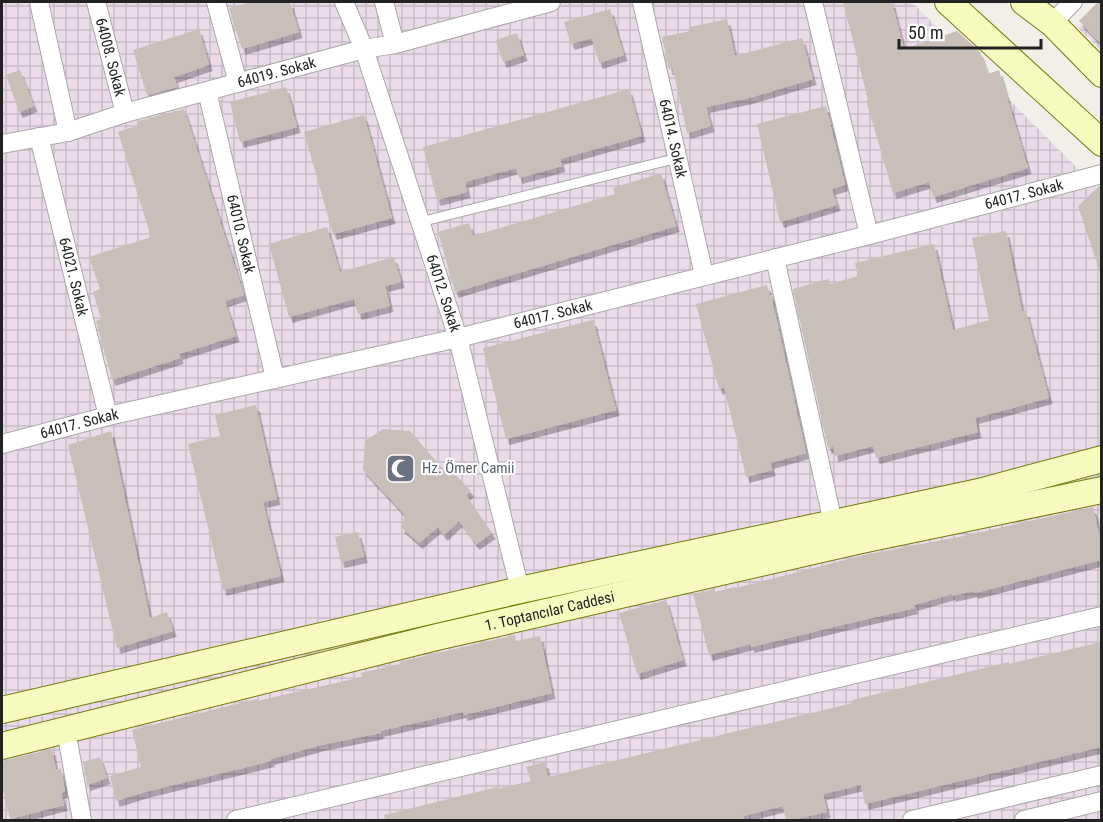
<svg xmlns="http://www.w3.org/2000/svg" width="1103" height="822" viewBox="0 0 1103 822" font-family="'Roboto Condensed',sans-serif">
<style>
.industrial{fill:url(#industrial-grid)}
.building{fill:#c7bfb8;filter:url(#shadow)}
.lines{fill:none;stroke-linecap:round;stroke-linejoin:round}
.lane-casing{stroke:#a9a9a9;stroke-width:11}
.street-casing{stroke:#a9a9a9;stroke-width:20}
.secondary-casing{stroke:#707d05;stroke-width:28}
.lane{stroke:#fff;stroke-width:9}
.street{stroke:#fff;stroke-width:18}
.secondary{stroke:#f7fabf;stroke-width:26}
.labels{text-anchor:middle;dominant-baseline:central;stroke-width:4.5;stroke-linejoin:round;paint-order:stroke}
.street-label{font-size:15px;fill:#222;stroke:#fff}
.worship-label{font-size:15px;fill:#5b616d;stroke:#fff;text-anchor:start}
</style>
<defs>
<pattern id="industrial-grid" width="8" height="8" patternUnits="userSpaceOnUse" patternTransform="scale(1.5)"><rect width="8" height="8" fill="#ebdbe8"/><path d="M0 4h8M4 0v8" fill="none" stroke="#c9bcc7"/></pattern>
<filter id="shadow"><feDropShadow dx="3.5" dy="6" stdDeviation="0" flood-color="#0004"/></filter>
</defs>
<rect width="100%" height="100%" fill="#f2efe9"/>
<g class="industrial">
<path d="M 2,2 L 912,2 L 1101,192 L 1101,820 L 2,820 Z"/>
<path d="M 1101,4 L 1101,50 L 1078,28 Z"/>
</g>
<g class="building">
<path d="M 252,2 L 290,2 L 299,32 L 242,49 L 229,8 Z"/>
<path d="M 843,2 L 892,2 L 904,49 L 957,31 L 980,52 L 988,74 L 999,70 L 1028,168 L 933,197 L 929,182 L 893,193 L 866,100 L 868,100 Z"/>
<path d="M 1098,2 L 1101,2 L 1101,44 L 1079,21 Z"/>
<path d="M 610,9 L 624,55 L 599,63 L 592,38 L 571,44 L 564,22 Z"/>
<path d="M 727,19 L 735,56 L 802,38 L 813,79 L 749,98 L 706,107 L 711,126 L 687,133 L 673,69 L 669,69 L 662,37 L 691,31 L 690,27 Z"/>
<path d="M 199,29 L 209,65 L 174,77 L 177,87 L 147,95 L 133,50 Z"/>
<path d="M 517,33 L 524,55 L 503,62 L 496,40 Z"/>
<path d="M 20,70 L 34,106 L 19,112 L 6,75 Z"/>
<path d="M 286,87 L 297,127 L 240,142 L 230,102 Z"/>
<path d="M 629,89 L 642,136 L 560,159 L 562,166 L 519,178 L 516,168 L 465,182 L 467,192 L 437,200 L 423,147 Z"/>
<path d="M 826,106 L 845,185 L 832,189 L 837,205 L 780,222 L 757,124 Z"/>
<path d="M 184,109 L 244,295 L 225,301 L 236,336 L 179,354 L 180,358 L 112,380 L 96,321 L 101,319 L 93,292 L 100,289 L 89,257 L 151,237 L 118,132 L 139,125 L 138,121 Z"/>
<path d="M 364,115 L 392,218 L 333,234 L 304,132 Z"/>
<path d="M 661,173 L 676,226 L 455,292 L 438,232 L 469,223 L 473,236 L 615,194 L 613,188 Z"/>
<path d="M 1099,186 L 1101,186 L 1101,268 L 1099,269 L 1078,206 Z"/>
<path d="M 327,227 L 340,272 L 394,257 L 401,282 L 385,286 L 390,306 L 358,314 L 354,299 L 289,317 L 269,244 Z"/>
<path d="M 1006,231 L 1022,311 L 1026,311 L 1049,398 L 975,418 L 978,432 L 876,458 L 873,446 L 835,456 L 833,446 L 828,448 L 793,289 L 828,279 L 830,284 L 858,276 L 855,263 L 934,244 L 953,330 L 989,320 L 972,238 Z"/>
<path d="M 767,285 L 770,295 L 771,295 L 806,453 L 770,463 L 772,470 L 746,477 L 724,387 L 719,389 L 696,304 Z"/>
<path d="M 593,320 L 616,410 L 506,439 L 483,348 Z"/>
<path d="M 256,405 L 277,499 L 263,502 L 281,576 L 223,590 L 188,444 L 220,436 L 215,415 Z"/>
<path d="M 383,429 L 410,431 L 449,476 L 453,472 L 471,491 L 466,495 L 492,533 L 476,544 L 459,521 L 444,535 L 438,527 L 419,543 L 401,527 L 405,515 L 363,470 L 365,441 Z"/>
<path d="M 111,431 L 150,618 L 167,612 L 173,631 L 117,648 L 68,445 Z"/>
<path d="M 1093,507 L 1101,542 L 1101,560 L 975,593 L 974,591 L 952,596 L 952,594 L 914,605 L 915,608 L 863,620 L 751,647 L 750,644 L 709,655 L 693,594 L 714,589 L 715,592 L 735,587 L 736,588 L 864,555 L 959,537 Z"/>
<path d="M 358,532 L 364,557 L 341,562 L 335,537 Z"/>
<path d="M 666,600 L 683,660 L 637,674 L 619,613 Z"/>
<path d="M 515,635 L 516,641 L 540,636 L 552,693 L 464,715 L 463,712 L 380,731 L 381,733 L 321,745 L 271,759 L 271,761 L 145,792 L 116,801 L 110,776 L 141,767 L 132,730 L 257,699 L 257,701 L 362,677 L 361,673 L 400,664 L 399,662 Z"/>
<path d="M 1101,642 L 1101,747 L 865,804 L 861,785 L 823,794 L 827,812 L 791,820 L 786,820 L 783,806 L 743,816 L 744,820 L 385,820 L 384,815 L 497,787 L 497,789 L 531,781 L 526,767 L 545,762 L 548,777 L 853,703 L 852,700 L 1009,662 L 1009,664 Z"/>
<path d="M 52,749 L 56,770 L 61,769 L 65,791 L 61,793 L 64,805 L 10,819 L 2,786 L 2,761 Z"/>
<path d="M 100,757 L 107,778 L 87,785 L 83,762 Z"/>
</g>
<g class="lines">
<defs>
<path id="lane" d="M 420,222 L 678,158"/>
<g id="street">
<path d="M 39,2 L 68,132"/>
<path id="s1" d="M 96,2 L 125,113"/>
<path d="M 216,2 L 238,83"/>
<path id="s2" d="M 344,2 L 364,49 L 458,338 L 520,590"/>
<path d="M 384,2 L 395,44"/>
<path id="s3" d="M 642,2 L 704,275"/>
<path d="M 813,2 L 869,235"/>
<path d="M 1052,23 L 1073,2"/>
<path id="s4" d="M 207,91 L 275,378"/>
<path id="s5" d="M 39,137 L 108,416"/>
<path id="s6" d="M 2,144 L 68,132 L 125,113 L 364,49 L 395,44 L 551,2"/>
<path d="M 775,258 L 833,523"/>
<path id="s7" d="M 2,444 L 108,416 L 458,338 L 869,235 L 1102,174"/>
<path d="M 66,730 L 82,820"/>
<path d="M 236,820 L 1102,616"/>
<path d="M 912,820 L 1102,775"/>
<path d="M 1024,820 L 1102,801"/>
</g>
<g id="secondary">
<path d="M 948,2 L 1102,143"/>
<path d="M 1024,2 L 1052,23 L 1102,74"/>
<path d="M 2,710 L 520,590 L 979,492 L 1102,459"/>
<path id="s8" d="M 2,746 L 437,637 L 861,540 L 1102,490"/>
</g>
</defs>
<use href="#lane" class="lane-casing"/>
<use href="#street" class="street-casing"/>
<use href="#secondary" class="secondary-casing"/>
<use href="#lane" class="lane"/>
<use href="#street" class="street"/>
<use href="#secondary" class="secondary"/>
</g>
<defs>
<symbol id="mosque-square" viewBox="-11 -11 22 22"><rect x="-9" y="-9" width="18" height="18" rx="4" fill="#6b7280" stroke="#fff"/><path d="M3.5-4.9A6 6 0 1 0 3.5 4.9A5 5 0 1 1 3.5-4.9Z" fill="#fff"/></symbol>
</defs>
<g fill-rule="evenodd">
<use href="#mosque-square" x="384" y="452" width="33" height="33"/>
</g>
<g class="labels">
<g class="street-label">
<text stroke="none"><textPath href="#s1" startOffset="57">64008. Sokak</textPath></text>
<text stroke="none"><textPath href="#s6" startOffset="284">64019. Sokak</textPath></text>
<text stroke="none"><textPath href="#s3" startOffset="140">64014. Sokak</textPath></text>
<text stroke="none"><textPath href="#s7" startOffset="1052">64017. Sokak</textPath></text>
<text stroke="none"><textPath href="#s4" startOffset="147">64010. Sokak</textPath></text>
<text stroke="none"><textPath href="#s5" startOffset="144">64021. Sokak</textPath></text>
<text stroke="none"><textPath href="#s2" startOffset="308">64012. Sokak</textPath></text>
<text stroke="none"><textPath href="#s7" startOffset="566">64017. Sokak</textPath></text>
<text stroke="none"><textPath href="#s7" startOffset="80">64017. Sokak</textPath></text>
<text stroke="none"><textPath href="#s8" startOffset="564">1. Toptancılar Caddesi</textPath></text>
</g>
<g class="worship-label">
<text x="422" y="468">Hz. Ömer Camii</text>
</g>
</g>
<rect width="1103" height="822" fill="none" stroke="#222222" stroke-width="6"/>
<path d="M899 39v9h142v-9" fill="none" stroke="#222222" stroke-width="3"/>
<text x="908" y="39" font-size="18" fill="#222222" stroke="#ffffff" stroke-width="4.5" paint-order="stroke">50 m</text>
</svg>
